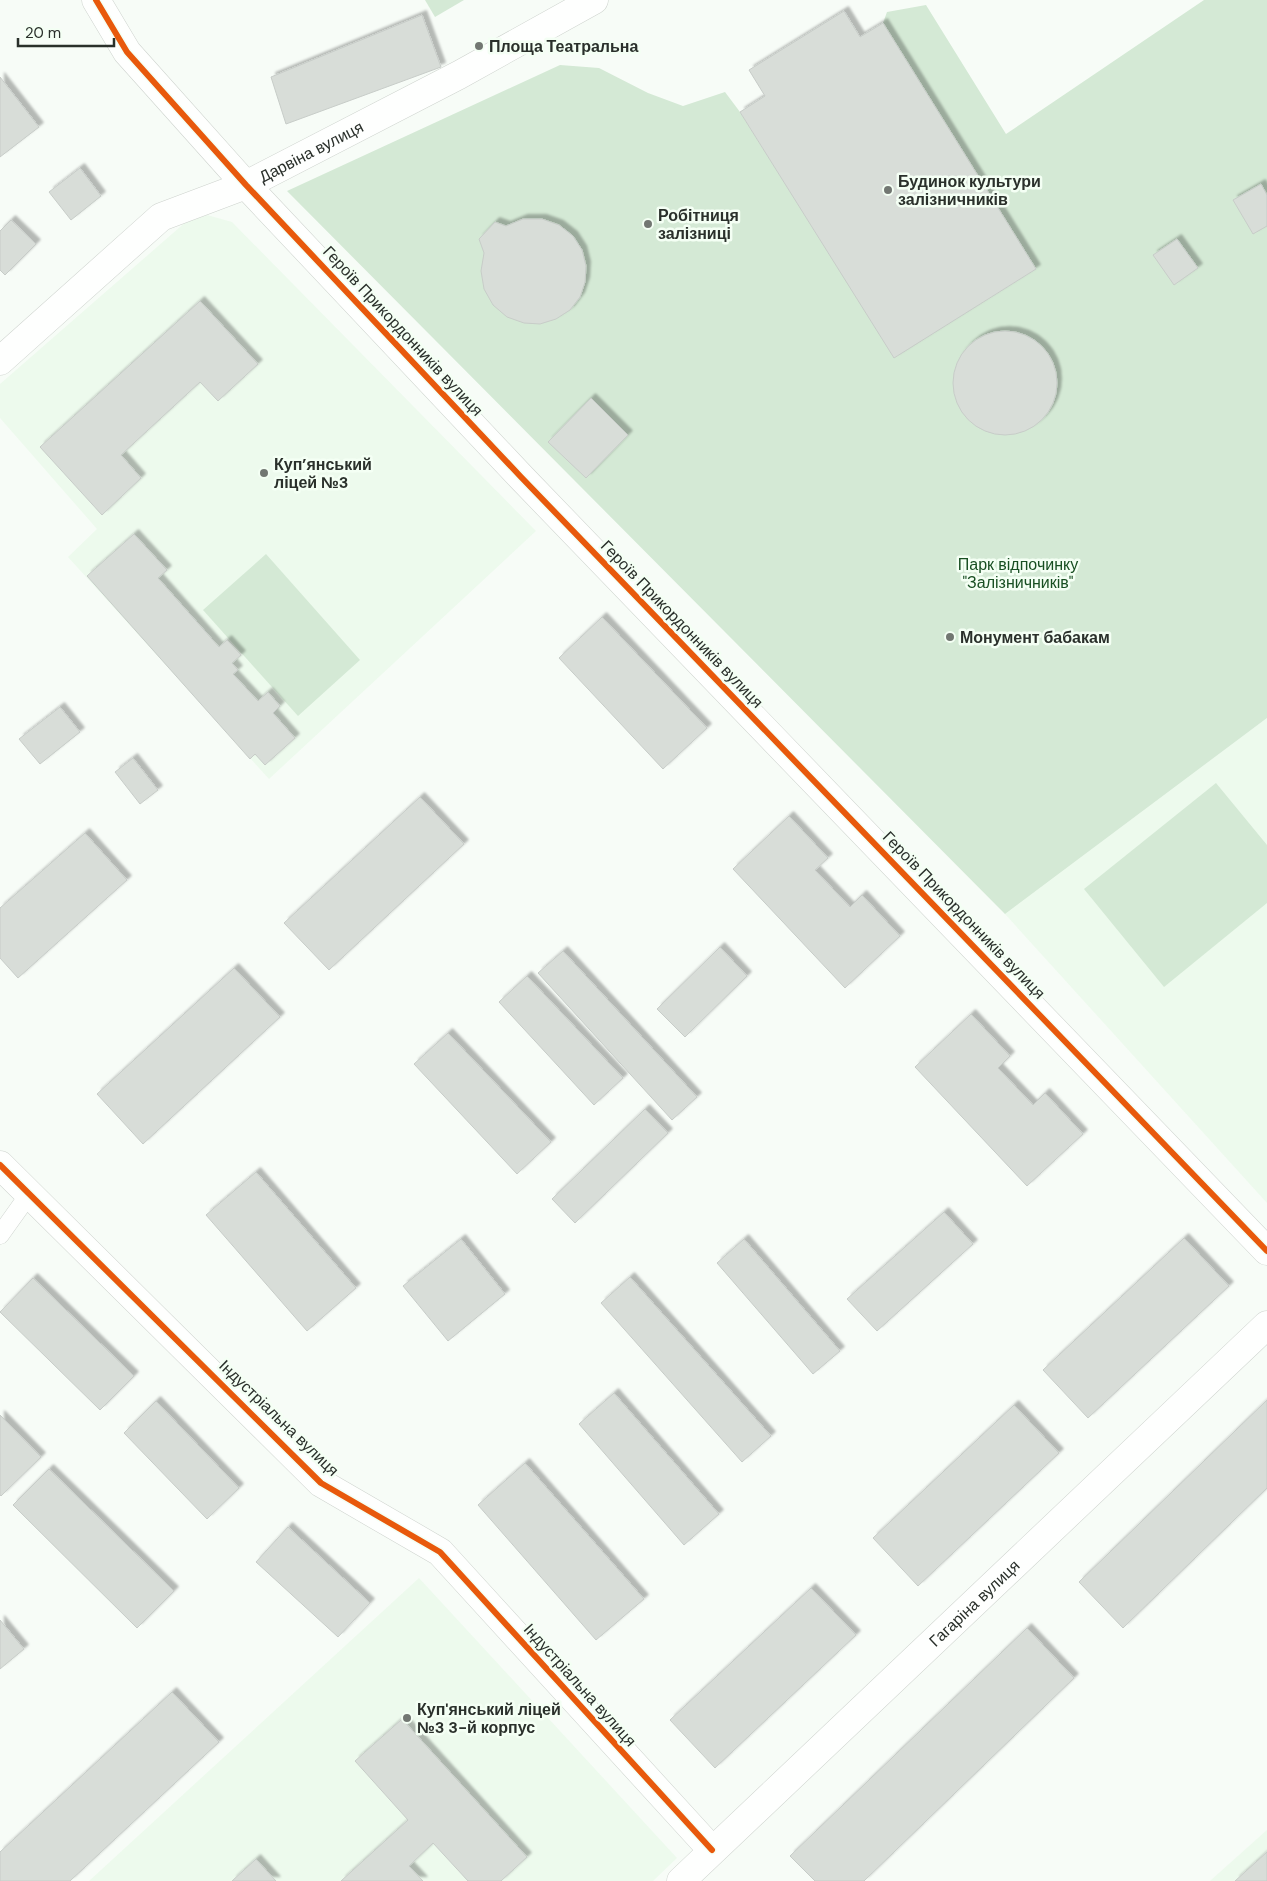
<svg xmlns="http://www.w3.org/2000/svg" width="1267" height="1881" viewBox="0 0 1267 1881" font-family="'DM Sans',sans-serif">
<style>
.built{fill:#edfaed}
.green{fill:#d4e9d5}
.building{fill:#d8ddd8;stroke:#c7ccc8;filter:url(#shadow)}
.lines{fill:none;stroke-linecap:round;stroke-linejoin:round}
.service-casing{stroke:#ced3ce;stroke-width:19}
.minor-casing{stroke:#ced3ce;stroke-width:29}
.service{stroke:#fefffe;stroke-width:18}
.minor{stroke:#fefffe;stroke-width:28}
.cycleway-casing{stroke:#f4fff4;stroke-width:9}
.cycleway{stroke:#e8590c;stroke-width:6}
.poi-dot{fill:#727772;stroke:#f4fff4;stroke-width:2}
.labels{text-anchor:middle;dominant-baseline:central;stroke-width:5;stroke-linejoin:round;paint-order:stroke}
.poi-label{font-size:16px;font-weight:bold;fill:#2a302b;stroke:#f4fff4;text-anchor:start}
.street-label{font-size:16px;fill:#2a302b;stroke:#f4fff4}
.park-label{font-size:16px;fill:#184f22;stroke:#f4fff4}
</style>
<defs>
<filter id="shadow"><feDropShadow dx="4.5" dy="-4.5" stdDeviation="1" flood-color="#0004"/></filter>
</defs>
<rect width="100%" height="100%" fill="#f7fcf7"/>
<g class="built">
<path d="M 207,215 L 232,222 L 536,531 L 269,779 L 68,557 L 97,529 L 0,418 L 0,384 L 188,220 Z"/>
<path d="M 1267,718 L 1267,1203 L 1005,914 Z"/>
<path d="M 419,1578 L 677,1858 L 653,1881 L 89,1881 Z"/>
<path d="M 1267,1830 L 1267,1881 L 1210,1881 Z"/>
</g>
<g class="green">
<path d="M 425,0 L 464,0 L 435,17 Z"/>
<path d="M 1204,0 L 1267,0 L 1267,718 L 1005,914 L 287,191 L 560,65 L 599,68 L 648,93 L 683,106 L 725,92 L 740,112 L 894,357 L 1036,269 L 883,23 L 887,12 L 926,5 L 1006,134 Z"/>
<path d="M 266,554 L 360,660 L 298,716 L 203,610 Z"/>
<path d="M 1216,783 L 1267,845 L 1267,903 L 1164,987 L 1084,889 Z"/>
</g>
<g class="building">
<path d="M 844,11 L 860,37 L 883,23 L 1036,269 L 894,358 L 740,112 L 765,96 L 749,70 Z"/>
<path d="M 422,15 L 441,67 L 286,124 L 271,77 Z"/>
<path d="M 0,77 L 39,127 L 0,157 Z"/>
<path d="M 80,168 L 101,196 L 71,220 L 49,192 Z"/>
<path d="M 1261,184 L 1267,195 L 1267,226 L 1253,234 L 1233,200 Z"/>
<path d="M 523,219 L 542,219 L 559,225 L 573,236 L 582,250 L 586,266 L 585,282 L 580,297 L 570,310 L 556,319 L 540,324 L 524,323 L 507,317 L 493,305 L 484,289 L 481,271 L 484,253 L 479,239 L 495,222 L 506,226 Z"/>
<path d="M 11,220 L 36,244 L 5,275 L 0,270 L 0,231 Z"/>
<path d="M 1177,239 L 1198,268 L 1174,285 L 1153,255 Z"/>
<path d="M 200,301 L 258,364 L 218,401 L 200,382 L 121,455 L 141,478 L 102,515 L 40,447 Z"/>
<circle cx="1005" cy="383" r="52"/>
<path d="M 591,398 L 628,435 L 586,478 L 548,442 Z"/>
<path d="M 134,534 L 167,570 L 158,578 L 219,647 L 227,640 L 241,655 L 232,663 L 238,670 L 233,674 L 258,701 L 268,692 L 280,706 L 273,713 L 295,738 L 265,765 L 255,754 L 250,759 L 87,576 Z"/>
<path d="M 602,617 L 707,728 L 663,769 L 559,658 Z"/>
<path d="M 60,707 L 80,732 L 40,764 L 19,739 Z"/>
<path d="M 133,758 L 158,790 L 140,804 L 115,772 Z"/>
<path d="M 420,797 L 464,844 L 329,970 L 284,923 Z"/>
<path d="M 789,816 L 828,858 L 815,870 L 850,907 L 862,895 L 900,936 L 845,988 L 733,869 Z"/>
<path d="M 85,833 L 127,880 L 18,978 L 0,958 L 0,908 Z"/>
<path d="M 720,947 L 747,976 L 685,1037 L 657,1009 Z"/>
<path d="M 563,951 L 697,1097 L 672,1120 L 538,973 Z"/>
<path d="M 234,968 L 280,1017 L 143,1144 L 97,1094 Z"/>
<path d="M 527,976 L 623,1078 L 594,1105 L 499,1002 Z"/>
<path d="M 971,1014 L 1010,1056 L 998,1068 L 1033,1105 L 1045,1093 L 1083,1134 L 1027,1186 L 915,1067 Z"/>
<path d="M 448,1033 L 551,1142 L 517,1174 L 414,1064 Z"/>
<path d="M 645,1109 L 668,1133 L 575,1223 L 552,1199 Z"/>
<path d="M 256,1172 L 356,1288 L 307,1331 L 206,1215 Z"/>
<path d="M 944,1212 L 973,1244 L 877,1331 L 847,1299 Z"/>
<path d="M 1184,1238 L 1229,1286 L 1088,1418 L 1043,1370 Z"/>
<path d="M 461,1239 L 505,1294 L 448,1341 L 403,1286 Z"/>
<path d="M 744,1239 L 840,1351 L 813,1374 L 717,1263 Z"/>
<path d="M 630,1277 L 771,1436 L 742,1462 L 601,1303 Z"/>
<path d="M 33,1278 L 134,1376 L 100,1410 L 0,1312 Z"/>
<path d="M 614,1393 L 719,1514 L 684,1545 L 579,1424 Z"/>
<path d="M 1267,1400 L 1267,1488 L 1123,1628 L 1079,1582 Z"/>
<path d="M 156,1401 L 239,1488 L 207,1519 L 124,1433 Z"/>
<path d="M 1014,1405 L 1059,1453 L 918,1586 L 873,1538 Z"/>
<path d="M 0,1415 L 41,1457 L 1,1496 L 0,1495 Z"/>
<path d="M 525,1463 L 644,1599 L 596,1640 L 478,1505 Z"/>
<path d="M 49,1469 L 174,1591 L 137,1628 L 13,1505 Z"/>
<path d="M 288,1527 L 370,1603 L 338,1637 L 256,1562 Z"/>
<path d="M 811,1588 L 856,1635 L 715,1768 L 670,1720 Z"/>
<path d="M 0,1620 L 24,1649 L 0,1669 Z"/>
<path d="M 1027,1628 L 1074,1678 L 864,1881 L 815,1881 L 790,1856 Z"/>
<path d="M 172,1692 L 219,1742 L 70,1881 L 0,1881 L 0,1852 Z"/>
<path d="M 402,1719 L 527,1857 L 501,1881 L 468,1881 L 433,1843 L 409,1866 L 423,1881 L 341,1881 L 408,1820 L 355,1761 Z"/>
<path d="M 1267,1852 L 1267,1881 L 1235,1881 Z"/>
<path d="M 256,1859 L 276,1881 L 232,1881 Z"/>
</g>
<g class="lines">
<defs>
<path id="service" d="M 0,1235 L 30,1193"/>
<g id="minor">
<path d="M 96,0 L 127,52 L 246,185 L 521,477 L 1267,1251"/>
<path id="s1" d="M 0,361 L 161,217 L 246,185 L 459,75 L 594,0"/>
<path d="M 0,1165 L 321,1483 L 440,1552 L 712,1850"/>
<path id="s2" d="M 681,1881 L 1267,1325"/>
</g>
</defs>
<use href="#service" class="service-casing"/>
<use href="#minor" class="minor-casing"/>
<use href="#service" class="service"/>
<use href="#minor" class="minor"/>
<defs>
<g id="cycleway">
<path d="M 96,0 L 127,52 L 246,185 L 521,477 L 1267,1251"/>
<path d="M 0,1165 L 321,1483 L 440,1552 L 712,1850"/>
</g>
</defs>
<use href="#cycleway" class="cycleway-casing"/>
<use href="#cycleway" class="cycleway"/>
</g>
<g class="poi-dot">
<circle cx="479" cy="46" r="5"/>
<circle cx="888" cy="190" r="5"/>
<circle cx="648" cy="224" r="5"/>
<circle cx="264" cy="473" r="5"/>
<circle cx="950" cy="637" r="5"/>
<circle cx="407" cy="1718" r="5"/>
</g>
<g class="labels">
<g class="poi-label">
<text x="489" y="46">Площа Театральна</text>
<text x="898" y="181">Будинок культури<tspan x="898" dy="18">залізничників</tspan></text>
<text x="658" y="215">Робітниця<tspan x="658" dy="18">залізниці</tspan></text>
<text x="274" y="464">Куп’янський<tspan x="274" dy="18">ліцей №3</tspan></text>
<text x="960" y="637">Монумент бабакам</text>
<text x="417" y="1709">Куп'янський ліцей<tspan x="417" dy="18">№3 3-й корпус</tspan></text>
</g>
<g class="street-label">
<text stroke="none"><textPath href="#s1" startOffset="380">Дарвіна вулиця</textPath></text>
<text transform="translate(403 331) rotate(47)">Героїв Прикордонників вулиця</text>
<text transform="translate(682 624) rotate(46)">Героїв Прикордонників вулиця</text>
<text transform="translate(964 915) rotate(46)">Героїв Прикордонників вулиця</text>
<text transform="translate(279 1418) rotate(44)">Індустріальна вулиця</text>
<text stroke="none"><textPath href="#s2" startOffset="404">Гагаріна вулиця</textPath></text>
<text transform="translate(580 1685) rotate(48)">Індустріальна вулиця</text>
</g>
<g class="park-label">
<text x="1018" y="564">Парк відпочинку<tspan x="1018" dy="18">"Залізничників"</tspan></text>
</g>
</g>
<path d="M18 38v8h96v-8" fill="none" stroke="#2a302b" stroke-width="2.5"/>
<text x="25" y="38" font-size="15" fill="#2a302b" stroke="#f4fff4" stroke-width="4" paint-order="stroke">20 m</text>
</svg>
